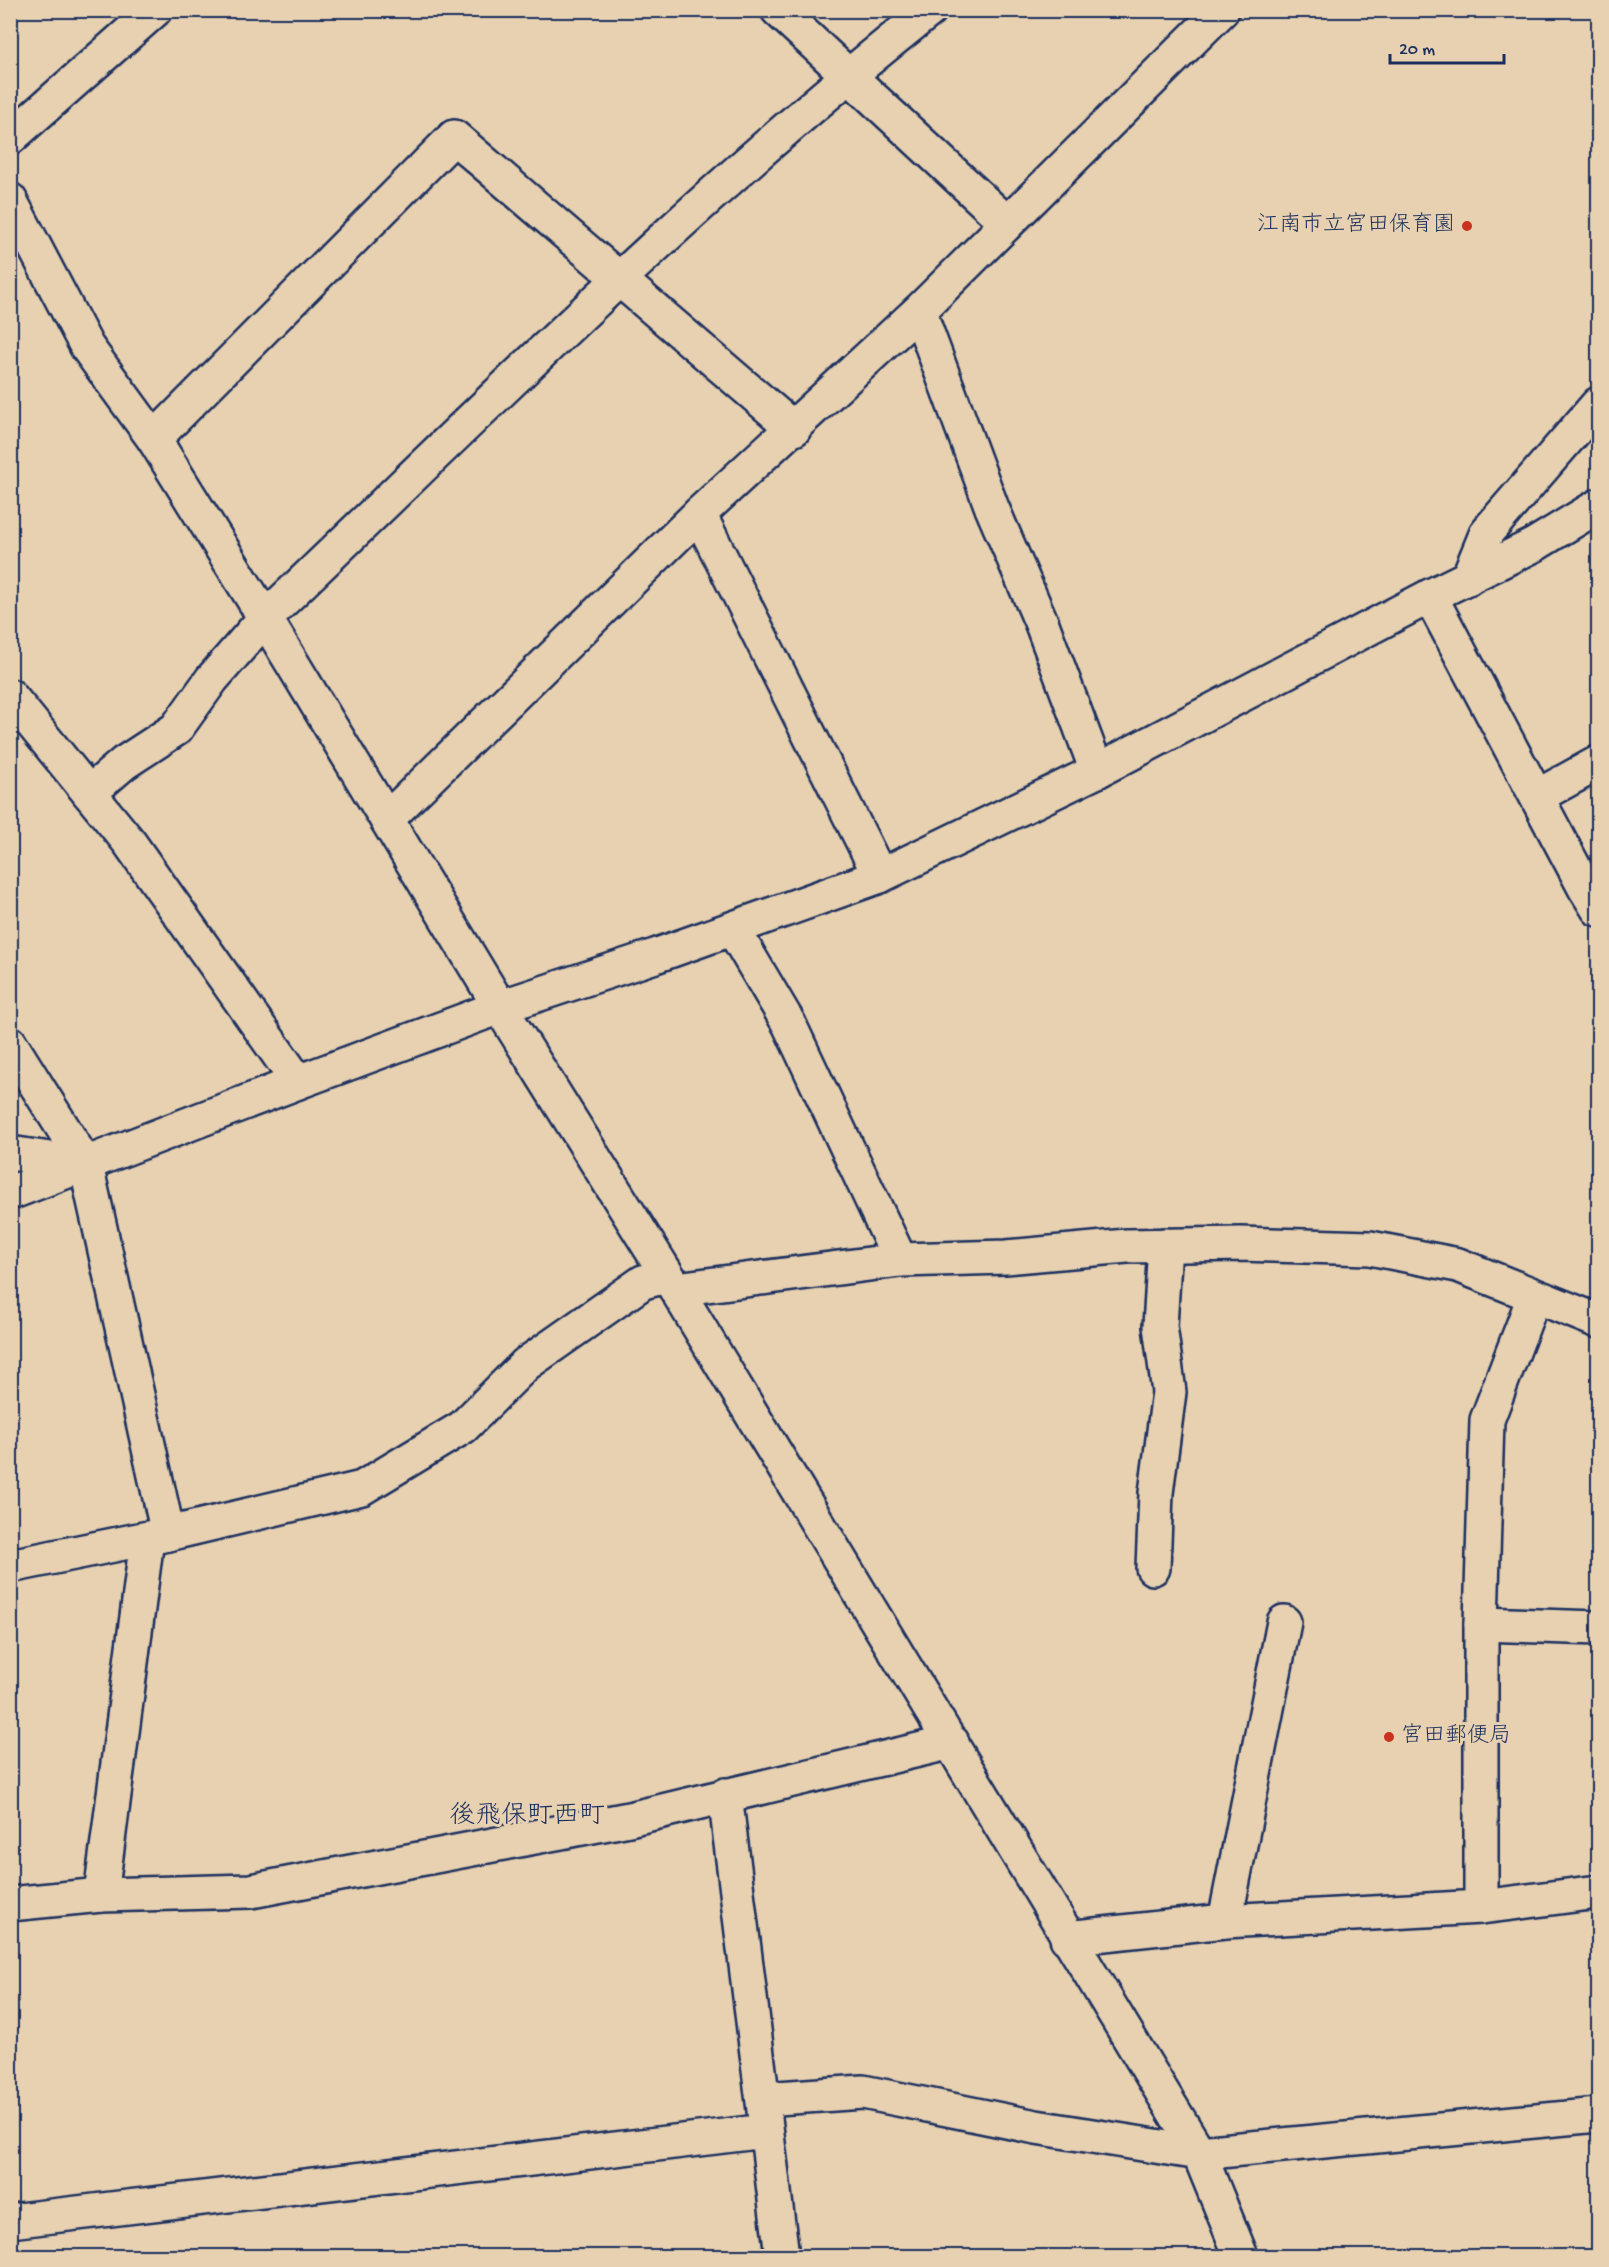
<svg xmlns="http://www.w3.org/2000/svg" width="1609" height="2267" viewBox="0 0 1609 2267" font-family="'Gochi Hand','Klee One',sans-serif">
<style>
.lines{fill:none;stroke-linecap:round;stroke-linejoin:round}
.minor-casing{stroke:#1b2f5e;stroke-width:38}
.minor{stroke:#e7d1b0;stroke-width:33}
.poi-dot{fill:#c8321e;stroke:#e7d1b0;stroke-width:2}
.labels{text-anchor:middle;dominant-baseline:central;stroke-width:6;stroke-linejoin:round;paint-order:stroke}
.poi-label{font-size:22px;fill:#1b2f5e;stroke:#e7d1b0;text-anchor:end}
.quarter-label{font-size:26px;fill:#1b2f5e;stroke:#e7d1b0}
</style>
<rect width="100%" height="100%" fill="#e7d1b0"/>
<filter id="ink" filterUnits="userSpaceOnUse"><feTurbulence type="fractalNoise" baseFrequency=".0167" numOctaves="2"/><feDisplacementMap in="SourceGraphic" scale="12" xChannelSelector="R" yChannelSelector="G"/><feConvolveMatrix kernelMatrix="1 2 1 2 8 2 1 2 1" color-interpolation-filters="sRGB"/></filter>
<g filter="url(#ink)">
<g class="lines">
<defs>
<g id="minor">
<path d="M 778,10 L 1007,223"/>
<path d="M 10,138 L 155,10"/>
<path d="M 10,200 L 87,347 L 154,439 L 265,618 L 500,1007 L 676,1289 L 1199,2153 L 1241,2256"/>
<path d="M 919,311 L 992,508 L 1042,624 L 1097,771"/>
<path d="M 154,439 L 454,137 L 794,429"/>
<path d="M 699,514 L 880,876"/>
<path d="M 1468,578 L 1487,532 L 1598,404"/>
<path d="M 1430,596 L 1585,888 L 1598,909"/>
<path d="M 10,696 L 129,842 L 298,1082"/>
<path d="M 89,793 L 124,763 L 176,729 L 212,679 L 265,618 C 482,411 694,196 930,10"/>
<path d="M 1538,796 L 1598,763"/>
<path d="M 387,819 L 699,514 L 919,311 L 1222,10"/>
<path d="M 733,929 L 789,1024 L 900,1260"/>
<path d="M 10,1043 L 86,1165 L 168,1534"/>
<path d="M 10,1153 L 83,1164"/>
<path d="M 10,1193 L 298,1082 L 500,1007 L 655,956 L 880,876 L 1097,771 L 1430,596 L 1534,545 L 1598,506"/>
<path d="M 676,1289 L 900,1260 L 1006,1257 L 1127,1246 L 1241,1244 L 1370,1248 L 1458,1265 L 1598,1321"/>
<path d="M 10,1566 L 168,1534 L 362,1488 L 463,1427 L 526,1364 L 643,1282 L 666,1276"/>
<path d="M 1153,1568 L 1156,1493 L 1169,1392 L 1160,1326 L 1165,1245"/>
<path d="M 1481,1624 L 1598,1628"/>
<path d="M 725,1795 L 782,2256"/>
<path d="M 101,1895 L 147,1539"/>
<path d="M 10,1904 L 101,1895 L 251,1891 L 629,1819 L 952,1742"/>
<path d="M 1481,1907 L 1481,1624 L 1487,1420 L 1534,1297"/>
<path d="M 1225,1921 L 1284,1622"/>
<path d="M 1067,1938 L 1225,1921 L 1481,1907 L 1598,1892"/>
<path d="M 763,2099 L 863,2092 L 1036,2127 L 1199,2153 L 1598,2115"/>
<path d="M 10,2221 L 766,2131"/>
</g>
</defs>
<use href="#minor" class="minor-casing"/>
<use href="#minor" class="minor"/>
</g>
</g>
<g class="poi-dot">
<circle cx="1467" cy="226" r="6"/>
<circle cx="1389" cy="1737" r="6"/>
</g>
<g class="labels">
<g class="poi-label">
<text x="1455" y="226">江南市立宮田保育園</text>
<text x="1401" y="1737" text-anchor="start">宮田郵便局</text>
</g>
<g class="quarter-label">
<text x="527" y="1817">後飛保町西町</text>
</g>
</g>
<rect width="1609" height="2267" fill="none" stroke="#e7d1b0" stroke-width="36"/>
<rect x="18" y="18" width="1573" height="2231" fill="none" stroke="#1b2f5e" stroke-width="2" filter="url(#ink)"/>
<path d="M1390 54v9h114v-9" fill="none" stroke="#1b2f5e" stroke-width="3"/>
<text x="1399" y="54" font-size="18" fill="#1b2f5e" stroke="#e7d1b0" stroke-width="4.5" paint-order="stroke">20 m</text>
</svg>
